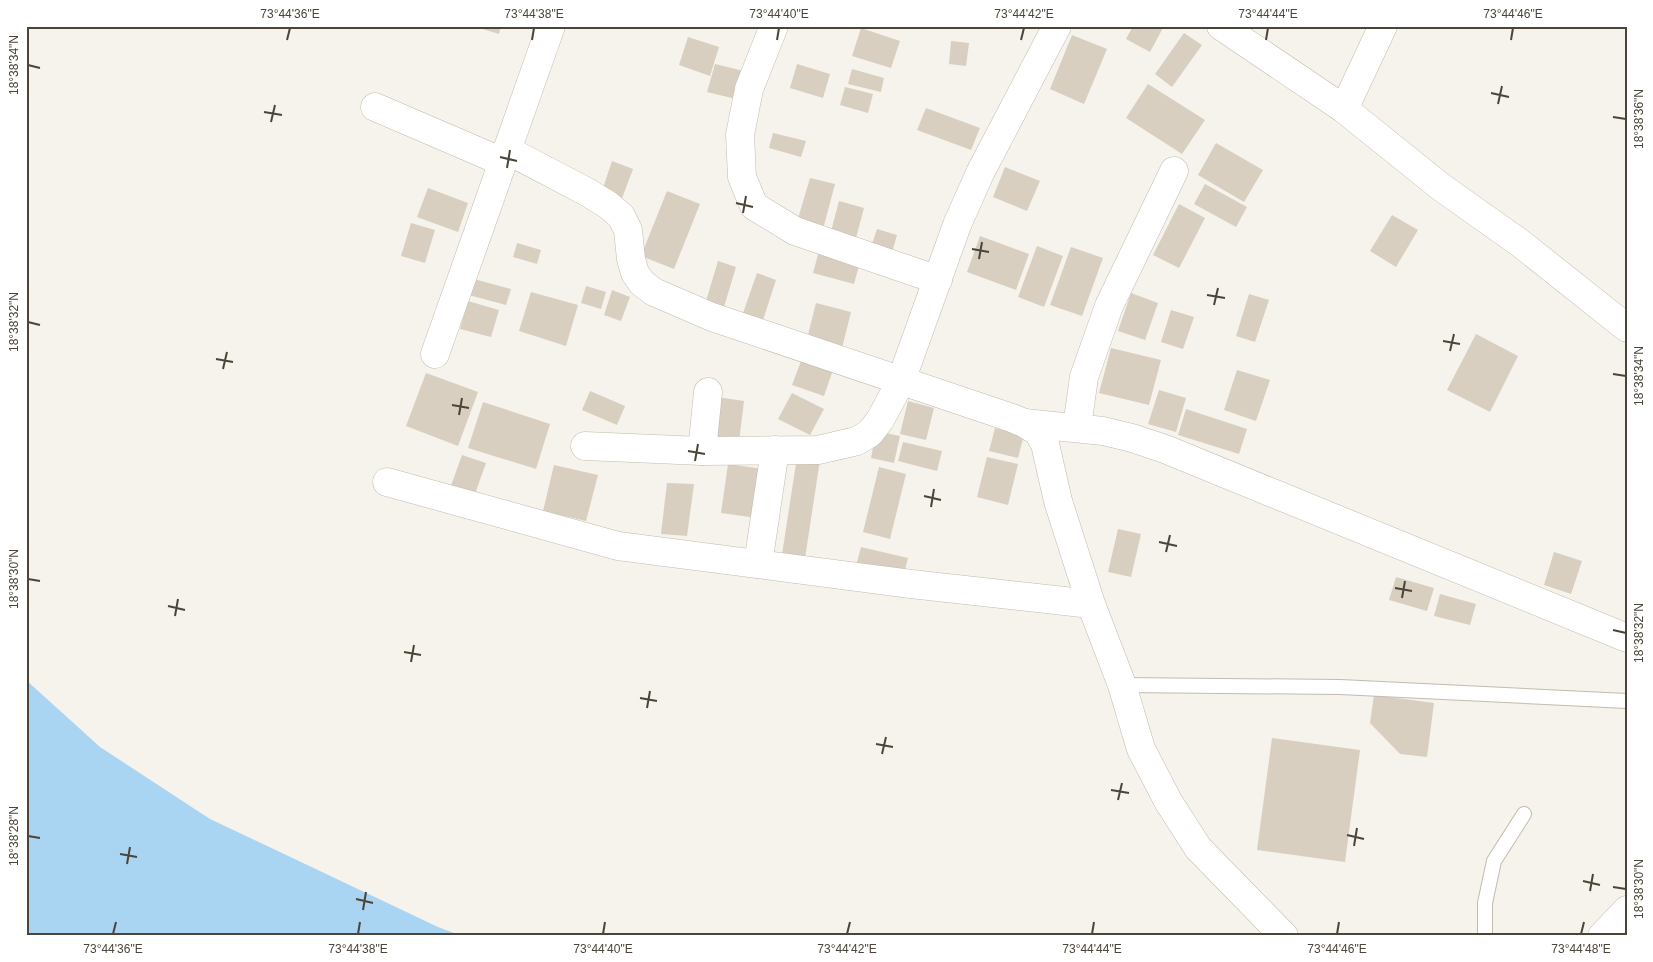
<svg xmlns="http://www.w3.org/2000/svg" width="1653" height="962" viewBox="0 0 1653 962" font-family="Helvetica,sans-serif">
<style>
.water{fill:#a9d4f2}
.building{fill:#d8cfc1}
.lines{fill:none;stroke-linecap:round;stroke-linejoin:round}
.service-casing{stroke:#c2bbae;stroke-width:16}
.minor-casing{stroke:#c2bbae;stroke-width:29}
.service{stroke:#fff;stroke-width:14}
.minor{stroke:#fff;stroke-width:28}
.ticks{fill:none;stroke:#4b4439;stroke-width:2}
.neatline{fill:none;stroke:#4b4439;stroke-width:2}
.ticks-label{font-size:12px;text-anchor:middle;fill:#4b4439}
</style>
<rect width="100%" height="100%" fill="#f6f3ec"/>
<path class="water" d="M 26,680 L 100,747 L 210,819 L 438,927 L 462,936 L 26,936 Z"/>
<g class="building">
<path d="M 473,26 L 501,26 L 499,34 Z"/>
<path d="M 1133,26 L 1164,26 L 1150,52 L 1126,39 Z"/>
<path d="M 861,28 L 900,41 L 891,68 L 852,56 Z"/>
<path d="M 1184,33 L 1202,45 L 1172,87 L 1155,74 Z"/>
<path d="M 1072,35 L 1107,49 L 1084,104 L 1050,89 Z"/>
<path d="M 688,37 L 719,47 L 710,76 L 679,65 Z"/>
<path d="M 951,41 L 969,43 L 966,66 L 949,64 Z"/>
<path d="M 715,64 L 748,72 L 740,100 L 707,92 Z"/>
<path d="M 797,64 L 830,74 L 823,98 L 790,88 Z"/>
<path d="M 852,69 L 884,78 L 881,92 L 848,84 Z"/>
<path d="M 1148,84 L 1205,120 L 1182,154 L 1126,118 Z"/>
<path d="M 845,87 L 873,94 L 868,113 L 840,105 Z"/>
<path d="M 926,108 L 980,128 L 971,150 L 917,130 Z"/>
<path d="M 773,133 L 806,141 L 801,157 L 769,148 Z"/>
<path d="M 1216,143 L 1263,170 L 1244,202 L 1198,175 Z"/>
<path d="M 612,161 L 633,169 L 621,201 L 601,194 Z"/>
<path d="M 1005,167 L 1040,181 L 1027,211 L 993,197 Z"/>
<path d="M 810,178 L 835,184 L 823,229 L 797,222 Z"/>
<path d="M 1205,184 L 1247,207 L 1236,227 L 1194,204 Z"/>
<path d="M 428,188 L 468,203 L 458,232 L 417,217 Z"/>
<path d="M 667,191 L 700,204 L 674,269 L 641,256 Z"/>
<path d="M 839,201 L 864,208 L 856,238 L 831,231 Z"/>
<path d="M 1179,204 L 1205,218 L 1179,268 L 1153,255 Z"/>
<path d="M 1392,215 L 1418,230 L 1396,267 L 1370,251 Z"/>
<path d="M 411,223 L 435,230 L 425,263 L 401,256 Z"/>
<path d="M 877,229 L 897,235 L 891,256 L 870,250 Z"/>
<path d="M 980,236 L 1029,254 L 1016,290 L 967,272 Z"/>
<path d="M 517,243 L 541,250 L 537,264 L 513,257 Z"/>
<path d="M 1037,246 L 1063,256 L 1044,307 L 1018,297 Z"/>
<path d="M 1071,247 L 1103,258 L 1082,316 L 1050,305 Z"/>
<path d="M 819,251 L 860,262 L 854,284 L 813,273 Z"/>
<path d="M 718,261 L 736,267 L 724,307 L 706,301 Z"/>
<path d="M 757,273 L 776,280 L 763,320 L 743,313 Z"/>
<path d="M 470,278 L 511,289 L 506,305 L 465,294 Z"/>
<path d="M 586,286 L 606,292 L 601,309 L 581,303 Z"/>
<path d="M 612,290 L 630,297 L 621,321 L 604,315 Z"/>
<path d="M 531,292 L 578,305 L 566,346 L 519,331 Z"/>
<path d="M 1131,293 L 1158,303 L 1145,340 L 1118,331 Z"/>
<path d="M 1249,294 L 1269,300 L 1255,342 L 1236,336 Z"/>
<path d="M 468,301 L 499,310 L 491,337 L 460,329 Z"/>
<path d="M 816,303 L 851,312 L 842,348 L 807,339 Z"/>
<path d="M 1171,310 L 1194,317 L 1183,349 L 1161,342 Z"/>
<path d="M 1476,334 L 1518,356 L 1490,412 L 1447,390 Z"/>
<path d="M 1111,348 L 1161,360 L 1149,405 L 1099,393 Z"/>
<path d="M 803,356 L 834,367 L 824,396 L 792,385 Z"/>
<path d="M 1237,370 L 1270,380 L 1256,421 L 1224,410 Z"/>
<path d="M 426,373 L 478,392 L 458,446 L 406,426 Z"/>
<path d="M 1159,390 L 1186,398 L 1176,432 L 1148,424 Z"/>
<path d="M 590,391 L 625,406 L 617,425 L 582,410 Z"/>
<path d="M 792,393 L 824,409 L 810,435 L 778,419 Z"/>
<path d="M 717,397 L 744,401 L 739,442 L 713,439 Z"/>
<path d="M 908,401 L 934,408 L 926,440 L 900,434 Z"/>
<path d="M 483,402 L 550,424 L 536,469 L 468,448 Z"/>
<path d="M 1186,409 L 1247,429 L 1239,454 L 1178,435 Z"/>
<path d="M 995,428 L 1024,435 L 1018,458 L 989,451 Z"/>
<path d="M 876,431 L 900,436 L 894,463 L 871,458 Z"/>
<path d="M 903,442 L 942,451 L 937,471 L 898,461 Z"/>
<path d="M 462,455 L 486,463 L 471,505 L 447,497 Z"/>
<path d="M 797,457 L 820,460 L 804,565 L 781,561 Z"/>
<path d="M 987,457 L 1018,464 L 1008,505 L 977,497 Z"/>
<path d="M 728,464 L 763,469 L 757,518 L 721,513 Z"/>
<path d="M 554,465 L 598,475 L 586,521 L 543,511 Z"/>
<path d="M 879,467 L 906,474 L 890,539 L 863,532 Z"/>
<path d="M 667,483 L 694,484 L 687,536 L 661,534 Z"/>
<path d="M 1118,529 L 1141,534 L 1131,577 L 1108,572 Z"/>
<path d="M 861,547 L 908,558 L 902,581 L 855,570 Z"/>
<path d="M 1554,552 L 1582,561 L 1571,594 L 1544,585 Z"/>
<path d="M 1396,577 L 1434,588 L 1427,611 L 1389,600 Z"/>
<path d="M 1440,594 L 1476,604 L 1470,625 L 1434,616 Z"/>
<path d="M 1374,695 L 1434,703 L 1427,757 L 1400,754 L 1370,723 Z"/>
<path d="M 1272,738 L 1360,750 L 1345,862 L 1257,850 Z"/>
</g>
<g class="lines">
<defs>
<g id="service">
<path d="M 1122,685 L 1340,687 L 1627,701"/>
<path d="M 1485,936 L 1485,903 L 1494,861 L 1524,814"/>
</g>
<g id="minor">
<path d="M 774,26 L 749,89 L 740,135 L 742,177 L 754,206 L 795,231 L 938,280"/>
<path d="M 1221,26 L 1344,109 L 1441,187 L 1520,243 L 1627,328"/>
<path d="M 375,107 L 503,162"/>
<path d="M 1344,109 L 1383,26"/>
<path d="M 507,150 L 587,192 L 608,205 L 621,216 L 628,230 L 631,259 L 635,273 L 642,283 L 654,292 L 712,317 L 1012,418 L 1024,423 L 1038,432 L 1045,444 L 1058,501 L 1091,604 L 1122,685 L 1141,749 L 1168,801 L 1198,848 L 1284,936"/>
<path d="M 435,354 L 551,26"/>
<path d="M 1024,423 L 1103,431 L 1132,438 L 1165,449 L 1627,638"/>
<path d="M 1077,427 L 1084,377 L 1109,306 L 1174,171"/>
<path d="M 585,446 L 702,451 L 818,450 L 857,441 L 870,433 L 880,420 L 901,381 L 957,225 L 980,173 L 1057,26"/>
<path d="M 702,451 L 708,392"/>
<path d="M 387,482 L 618,546 L 911,584 L 1091,604"/>
<path d="M 758,564 L 775,450"/>
<path d="M 1602,936 L 1627,910"/>
</g>
</defs>
<use href="#service" class="service-casing"/>
<use href="#minor" class="minor-casing"/>
<use href="#service" class="service"/>
<use href="#minor" class="minor"/>
</g>
<path class="ticks" d="M 287,40 L 290,28M 532,40 L 534,28M 777,40 L 779,28M 1021,40 L 1024,28M 1266,40 L 1268,28M 1511,40 L 1513,28M 28,65 L 40,68M 1491,93 L 1509,97M 1498,104 L 1502,86M 264,112 L 282,115M 1613,117 L 1626,119M 271,122 L 275,105M 500,157 L 517,161M 507,168 L 510,150M 736,203 L 753,207M 743,213 L 746,196M 972,249 L 989,252M 979,259 L 982,242M 1207,295 L 1225,298M 1214,305 L 1218,288M 28,322 L 40,325M 1443,341 L 1460,344M 1450,351 L 1454,334M 216,359 L 233,362M 223,369 L 227,352M 1613,374 L 1626,376M 452,405 L 469,408M 459,415 L 462,398M 688,451 L 705,454M 695,461 L 698,444M 924,496 L 941,500M 931,507 L 934,489M 1159,542 L 1177,546M 1166,552 L 1170,535M 28,579 L 40,581M 1395,588 L 1412,591M 1402,598 L 1405,581M 168,606 L 185,610M 175,616 L 178,599M 1613,630 L 1626,633M 404,652 L 421,655M 411,662 L 414,645M 640,698 L 657,701M 647,708 L 650,691M 876,744 L 893,747M 882,754 L 886,737M 1111,790 L 1129,793M 1118,800 L 1122,783M 1347,835 L 1364,839M 28,836 L 40,838M 1354,846 L 1357,828M 120,854 L 137,857M 127,864 L 130,847M 1583,881 L 1600,885M 1613,887 L 1626,889M 1590,891 L 1593,874M 356,899 L 373,903M 363,910 L 366,892M 113,934 L 116,922M 358,934 L 360,922M 603,934 L 605,922M 847,934 L 850,922M 1092,934 L 1094,922M 1337,934 L 1339,922M 1581,934 L 1584,922"/>
<rect width="1653" height="962" fill="none" stroke="#ffffff" stroke-width="55"/>
<rect x="28" y="28" width="1598" height="906" class="neatline"/>
<g class="ticks-label">
<text x="290" y="18">73°44'36"E</text>
<text x="534" y="18">73°44'38"E</text>
<text x="779" y="18">73°44'40"E</text>
<text x="1024" y="18">73°44'42"E</text>
<text x="1268" y="18">73°44'44"E</text>
<text x="1513" y="18">73°44'46"E</text>
<text transform="translate(14 65) rotate(-90)" y="4">18°38'34"N</text>
<text transform="translate(1639 119) rotate(-90)" y="4">18°38'36"N</text>
<text transform="translate(14 322) rotate(-90)" y="4">18°38'32"N</text>
<text transform="translate(1639 376) rotate(-90)" y="4">18°38'34"N</text>
<text transform="translate(14 579) rotate(-90)" y="4">18°38'30"N</text>
<text transform="translate(1639 633) rotate(-90)" y="4">18°38'32"N</text>
<text transform="translate(14 836) rotate(-90)" y="4">18°38'28"N</text>
<text transform="translate(1639 889) rotate(-90)" y="4">18°38'30"N</text>
<text x="113" y="953">73°44'36"E</text>
<text x="358" y="953">73°44'38"E</text>
<text x="603" y="953">73°44'40"E</text>
<text x="847" y="953">73°44'42"E</text>
<text x="1092" y="953">73°44'44"E</text>
<text x="1337" y="953">73°44'46"E</text>
<text x="1581" y="953">73°44'48"E</text>
</g>
</svg>
